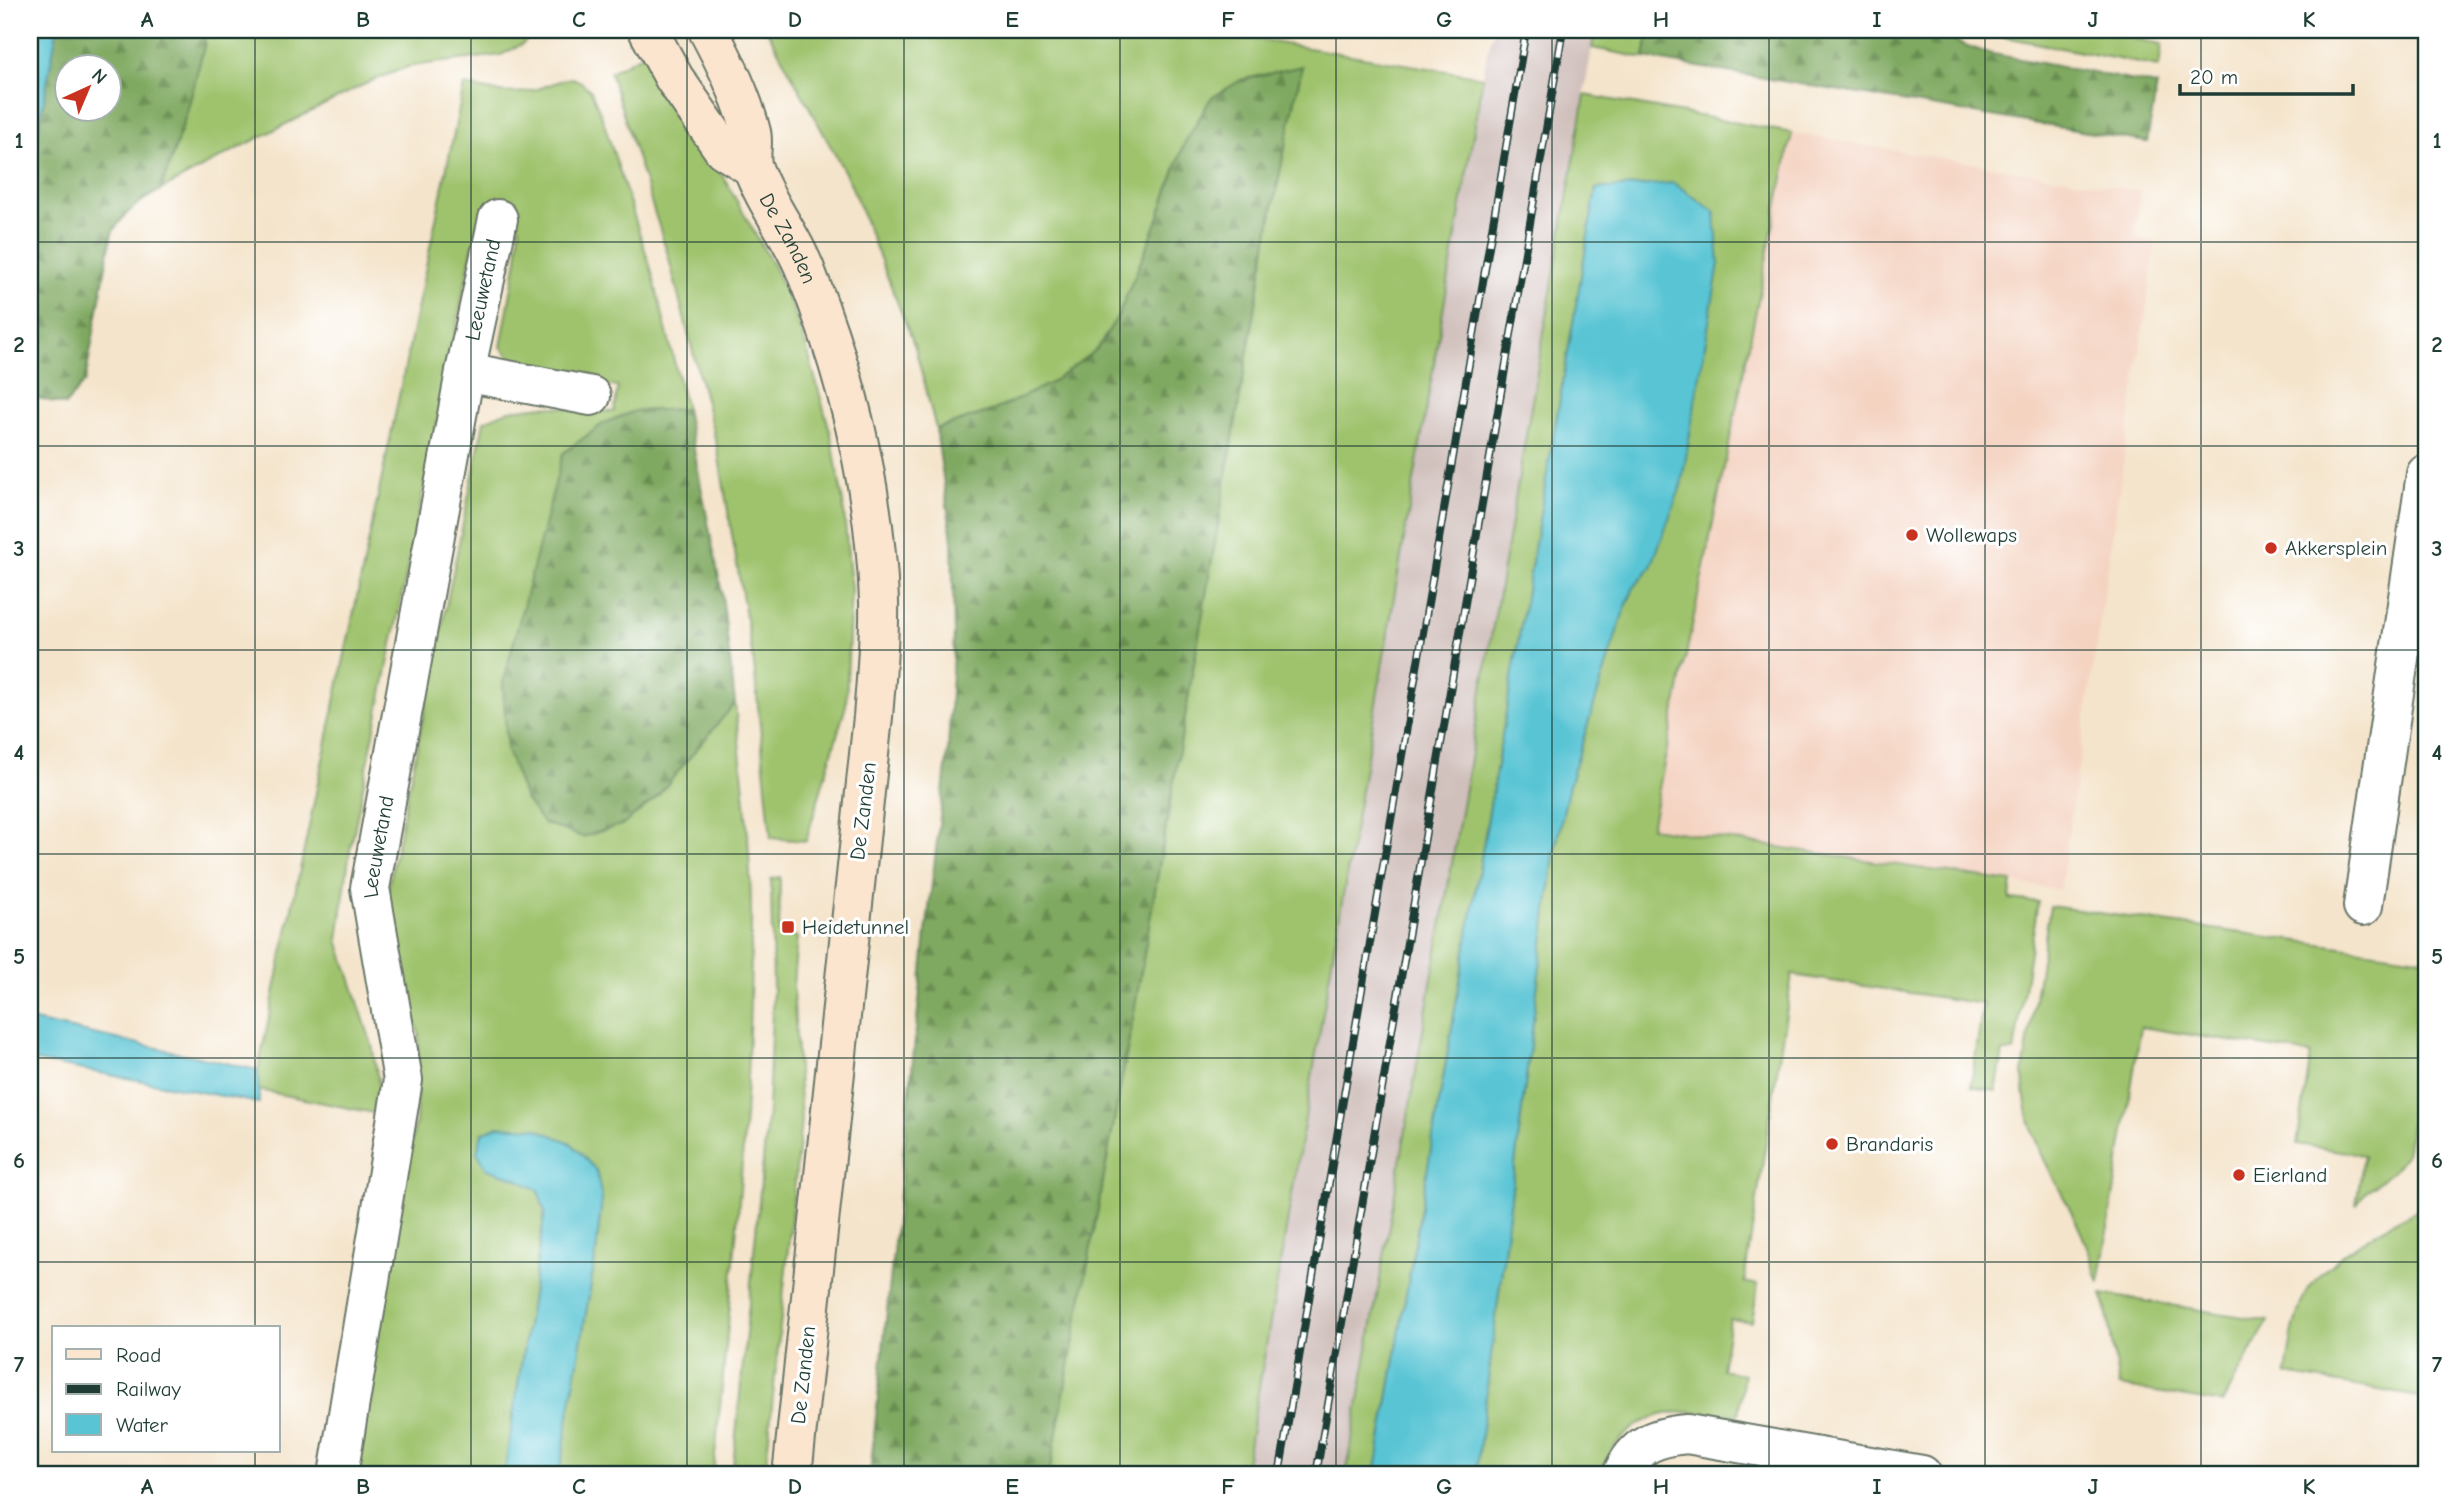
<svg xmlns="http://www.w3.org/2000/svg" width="2456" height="1505" viewBox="0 0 2456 1505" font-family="'Comic Neue',sans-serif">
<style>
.built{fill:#f4d3c1}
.railway{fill:#d0c0bc}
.grass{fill:#9fc36d;stroke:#5f8050;stroke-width:2}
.forest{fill:url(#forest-firs);stroke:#4f734a;stroke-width:2;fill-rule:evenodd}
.water{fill:#59c4d4;stroke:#3c8084;stroke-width:2}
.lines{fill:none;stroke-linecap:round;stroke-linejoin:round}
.minor-casing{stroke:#6a7769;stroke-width:42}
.secondary-casing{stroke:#6a7769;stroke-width:42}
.minor{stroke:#fff;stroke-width:38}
.secondary{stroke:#fbe5cf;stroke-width:38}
.rail-casing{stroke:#1f3d34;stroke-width:8}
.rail{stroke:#fff;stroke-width:5;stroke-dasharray:16;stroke-linecap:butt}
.grid{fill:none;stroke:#1f3d34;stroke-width:2;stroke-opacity:0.55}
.poi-dot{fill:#c8321e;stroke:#fff;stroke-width:2.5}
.labels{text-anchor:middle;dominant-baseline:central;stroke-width:6;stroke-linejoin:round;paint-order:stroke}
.street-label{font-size:21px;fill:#1f3d34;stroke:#fff}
.poi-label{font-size:21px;fill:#1f3d34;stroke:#fff;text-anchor:start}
.neatline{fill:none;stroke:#1f3d34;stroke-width:2.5}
.grid-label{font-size:23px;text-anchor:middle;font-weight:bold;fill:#1f3d34}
</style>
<defs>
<pattern id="forest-firs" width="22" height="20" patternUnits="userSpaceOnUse" patternTransform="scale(1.75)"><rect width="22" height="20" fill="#7fa960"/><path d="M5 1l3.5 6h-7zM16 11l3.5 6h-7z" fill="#678b50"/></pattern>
</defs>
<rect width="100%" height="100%" fill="#fff"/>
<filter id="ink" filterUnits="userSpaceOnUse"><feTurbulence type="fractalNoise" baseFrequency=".0143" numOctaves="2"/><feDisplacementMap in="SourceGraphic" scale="14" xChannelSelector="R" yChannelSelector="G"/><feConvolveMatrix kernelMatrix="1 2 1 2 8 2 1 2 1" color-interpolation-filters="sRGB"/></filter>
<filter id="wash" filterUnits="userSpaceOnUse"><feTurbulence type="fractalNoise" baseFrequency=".00686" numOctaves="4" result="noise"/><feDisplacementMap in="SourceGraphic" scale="28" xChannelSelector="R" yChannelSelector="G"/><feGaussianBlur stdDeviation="1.57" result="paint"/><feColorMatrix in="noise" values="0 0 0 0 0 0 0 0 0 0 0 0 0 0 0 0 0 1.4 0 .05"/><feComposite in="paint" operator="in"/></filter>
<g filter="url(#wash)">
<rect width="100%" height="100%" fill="#f4e4cb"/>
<path class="built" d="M 1792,133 L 2140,191 L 2134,238 L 2156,242 L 2060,890 L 1651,828 Z"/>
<path class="railway" d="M 1494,30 L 1595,30 L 1346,1475 L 1244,1475 L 1487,53 Z"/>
<g class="grass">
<path d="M 203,30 L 532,30 L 524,43 L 501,55 L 410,66 L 371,81 L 227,154 L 161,190 L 187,112 L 205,43 Z"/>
<path d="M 767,30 L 1200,30 L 1483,77 L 1244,1475 L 1049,1475 L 1133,1018 L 1272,211 L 1302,66 L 1241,80 L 1184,144 L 1154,230 L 1118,316 L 1097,349 L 1052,383 L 997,409 L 936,429 L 915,347 L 849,180 Z"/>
<path d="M 1595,30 L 1649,30 L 1644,58 L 1592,48 Z"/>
<path d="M 1979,30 L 2135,30 L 2134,39 L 2162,44 L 2159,67 L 1979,32 Z"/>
<path d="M 645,53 L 708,150 L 775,269 L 793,309 L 807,349 L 831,435 L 843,502 L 851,588 L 846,705 L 806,841 L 771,838 L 754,665 L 717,446 L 668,255 L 610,72 Z"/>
<path d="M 572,78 L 580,81 L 591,91 L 603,120 L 652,272 L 686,409 L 635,411 L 604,423 L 624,824 L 656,797 L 735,703 C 742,773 751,844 751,914 C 752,1102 732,1289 713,1475 L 559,1475 L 596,1253 L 602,1198 L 596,1170 L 487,1169 L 515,1177 L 538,1190 L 545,1212 L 504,1475 L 338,1475 L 416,1122 L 419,1034 L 385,936 L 388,889 L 484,421 L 510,410 L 543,406 L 614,412 L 618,387 L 543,376 L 520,368 L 501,347 L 517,259 L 520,227 L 509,216 L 473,245 L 349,856 L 338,940 L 372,1045 L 384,1115 L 258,1090 L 258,1070 L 464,85 C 486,90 508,96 530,91 C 545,88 557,80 572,78 Z"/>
<path d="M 1585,95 L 1792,133 L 1651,828 L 2012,882 L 2010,899 L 2038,902 L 2014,1052 L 2003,1052 L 1996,1091 L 1971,1086 L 1983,1004 L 1792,975 L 1744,1282 L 1758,1285 L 1752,1322 L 1730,1319 L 1722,1370 L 1744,1375 L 1738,1415 C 1717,1415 1691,1410 1671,1413 C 1639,1417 1608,1443 1601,1475 L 1476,1475 L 1554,855 L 1569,785 L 1621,618 L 1634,587 L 1651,567 L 1596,189 L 1375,1475 L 1346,1475 Z"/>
<path d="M 780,877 L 779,933 L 797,937 L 793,985 L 801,1121 L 765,1475 L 732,1475 L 768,1110 L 773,988 L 771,879 Z"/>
<path d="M 2050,906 L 2426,959 L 2426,1042 L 2406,1154 L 2394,1170 L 2366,1192 L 2356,1205 L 2364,1155 L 2297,1144 L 2311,1054 L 2141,1027 L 2099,1283 C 2094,1268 2090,1252 2083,1237 C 2057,1176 2024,1144 2023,1072 Z"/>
<path d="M 2426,1206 L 2426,1398 L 2286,1374 C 2290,1347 2293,1319 2305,1295 C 2324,1260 2390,1222 2426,1206 Z"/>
<path d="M 2102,1294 L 2268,1321 L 2222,1403 L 2119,1386 L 2108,1319 Z"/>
</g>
<g class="forest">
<path d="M 57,30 L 203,30 L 205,42 L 187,112 L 161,190 C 139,201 125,212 112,233 L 85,381 L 65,405 L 30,396 L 30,174 ZM 66,66 L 108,66 L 108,108 L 66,108 Z"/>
<path d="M 1649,30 L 1935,30 L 1961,44 L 1988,53 L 2157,85 L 2147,142 L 1644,58 Z"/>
<path d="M 1302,66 L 1272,211 L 1133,1018 L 1049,1475 L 870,1475 L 926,933 L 948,750 L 954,632 L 952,539 L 936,429 L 997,409 L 1051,383 L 1097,349 L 1118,316 L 1154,230 L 1184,144 L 1211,98 L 1241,80 Z"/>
<path d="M 686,409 L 722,594 L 735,703 L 657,797 L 624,824 L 583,837 L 543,823 L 525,799 L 507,751 L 503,683 L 563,453 L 604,423 L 635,411 Z"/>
</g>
<g class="water">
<path d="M 30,30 L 57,30 L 30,174 Z"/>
<path d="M 1674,183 L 1715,212 L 1719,264 L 1681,486 L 1651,567 L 1634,587 L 1621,619 L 1569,785 L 1554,855 L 1476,1475 L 1375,1475 L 1596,189 Z"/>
<path d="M 30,1020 L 258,1070 L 259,1103 L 30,1060 Z"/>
<path d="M 498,1126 L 535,1128 L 571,1143 L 596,1170 L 602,1198 L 596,1253 L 559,1475 L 504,1475 L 545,1212 L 538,1190 L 515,1178 L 487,1169 L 477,1152 L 482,1133 Z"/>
</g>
</g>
<g filter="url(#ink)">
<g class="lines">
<defs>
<g id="minor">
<path d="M 465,372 L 591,396"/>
<path d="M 2363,906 L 2426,474"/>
<path id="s1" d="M 338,1475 L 403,1080 L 370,888 L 465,372 L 498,219"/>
<path d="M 1622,1475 C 1635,1444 1655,1437 1687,1434 L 1922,1475"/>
</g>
<g id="secondary">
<path d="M 648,30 L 674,78 L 723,149 L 752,167"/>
<path id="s2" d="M 708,30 C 725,62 742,96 751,132 C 754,143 749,157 753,168 C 765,203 793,237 806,272 C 848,378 875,487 879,601 C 880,640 876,679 873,717 L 792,1475"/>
</g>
</defs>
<use href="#minor" class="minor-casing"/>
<use href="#secondary" class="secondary-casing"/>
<use href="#minor" class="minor"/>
<use href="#secondary" class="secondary"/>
<defs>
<g id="rail">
<path d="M 1279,1475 L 1526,30"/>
<path d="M 1316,1475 L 1563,30"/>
</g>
</defs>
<use href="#rail" class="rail-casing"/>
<use href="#rail" class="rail"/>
</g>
</g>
<path class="grid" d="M 255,30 L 255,1328M 471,30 L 471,1475M 687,30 L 687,1475M 904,30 L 904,1475M 1120,30 L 1120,1475M 1336,30 L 1336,1475M 1552,30 L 1552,1475M 1769,30 L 1769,1475M 1985,30 L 1985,1475M 2201,30 L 2201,1475M 30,242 L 2426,242M 30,446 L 2426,446M 30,650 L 2426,650M 30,854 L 2426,854M 30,1058 L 2426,1058M 30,1262 L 2426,1262M 255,1451 L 255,1475"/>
<g class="poi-dot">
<circle cx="1912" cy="535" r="7"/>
<circle cx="2271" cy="548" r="7"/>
<rect x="781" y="920" width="14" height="14" rx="3.5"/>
<circle cx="1832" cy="1144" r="7"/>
<circle cx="2239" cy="1175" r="7"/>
</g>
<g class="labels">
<g class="street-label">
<text stroke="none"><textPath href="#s2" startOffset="226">De Zanden</textPath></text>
<text stroke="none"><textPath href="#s1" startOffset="1204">Leeuwetand</textPath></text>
<text transform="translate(863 811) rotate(-83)">De Zanden</text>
<text stroke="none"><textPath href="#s1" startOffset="637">Leeuwetand</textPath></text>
<text transform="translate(803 1375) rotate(-84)">De Zanden</text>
</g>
<g class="poi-label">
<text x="1926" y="535">Wollewaps</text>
<text x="2285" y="548">Akkersplein</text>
<text x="802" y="927">Heidetunnel</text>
<text x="1846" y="1144">Brandaris</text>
<text x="2253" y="1175">Eierland</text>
</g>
</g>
<rect width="2456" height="1505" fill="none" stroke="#fff" stroke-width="77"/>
<rect x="52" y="1326" width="228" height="126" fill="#ffffff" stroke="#a5b1ae" stroke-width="2"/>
<rect x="66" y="1349" width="35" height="10" fill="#fbe5cf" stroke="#a5b1ae" stroke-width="2"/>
<text x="116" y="1362" font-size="21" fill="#1f3d34">Road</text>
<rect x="66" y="1384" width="35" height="10" fill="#1f3d34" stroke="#a5b1ae" stroke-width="2"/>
<text x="116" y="1396" font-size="21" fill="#1f3d34">Railway</text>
<rect x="66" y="1414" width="35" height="21" fill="#59c4d4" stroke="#a5b1ae" stroke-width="2"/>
<text x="116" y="1432" font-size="21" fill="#1f3d34">Water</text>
<g transform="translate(88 88) rotate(44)"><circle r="33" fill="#ffffff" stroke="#a5b1ae" stroke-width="2"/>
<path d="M0-5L12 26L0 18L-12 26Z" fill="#c8321e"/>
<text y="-10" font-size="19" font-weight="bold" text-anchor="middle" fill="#1f3d34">N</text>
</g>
<path d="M2180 84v10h173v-10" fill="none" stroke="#1f3d34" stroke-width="3.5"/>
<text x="2190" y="84" font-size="21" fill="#1f3d34" stroke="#ffffff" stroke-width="5" paint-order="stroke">20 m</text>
<rect x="38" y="38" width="2380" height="1428" class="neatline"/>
<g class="grid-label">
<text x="147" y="27">A</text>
<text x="363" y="27">B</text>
<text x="579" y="27">C</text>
<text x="795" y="27">D</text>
<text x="1012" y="27">E</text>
<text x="1228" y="27">F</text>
<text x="1444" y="27">G</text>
<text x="1661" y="27">H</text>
<text x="1877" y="27">I</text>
<text x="2093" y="27">J</text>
<text x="2309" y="27">K</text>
<text x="19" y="148">1</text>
<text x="2437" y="148">1</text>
<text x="19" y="352">2</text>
<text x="2437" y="352">2</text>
<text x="19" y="556">3</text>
<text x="2437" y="556">3</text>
<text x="19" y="760">4</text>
<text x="2437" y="760">4</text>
<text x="19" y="964">5</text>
<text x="2437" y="964">5</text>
<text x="19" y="1168">6</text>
<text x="2437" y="1168">6</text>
<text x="19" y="1372">7</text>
<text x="2437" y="1372">7</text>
<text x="147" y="1494">A</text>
<text x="363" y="1494">B</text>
<text x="579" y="1494">C</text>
<text x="795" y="1494">D</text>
<text x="1012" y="1494">E</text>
<text x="1228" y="1494">F</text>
<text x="1444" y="1494">G</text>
<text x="1661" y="1494">H</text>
<text x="1877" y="1494">I</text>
<text x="2093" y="1494">J</text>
<text x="2309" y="1494">K</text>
</g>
</svg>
